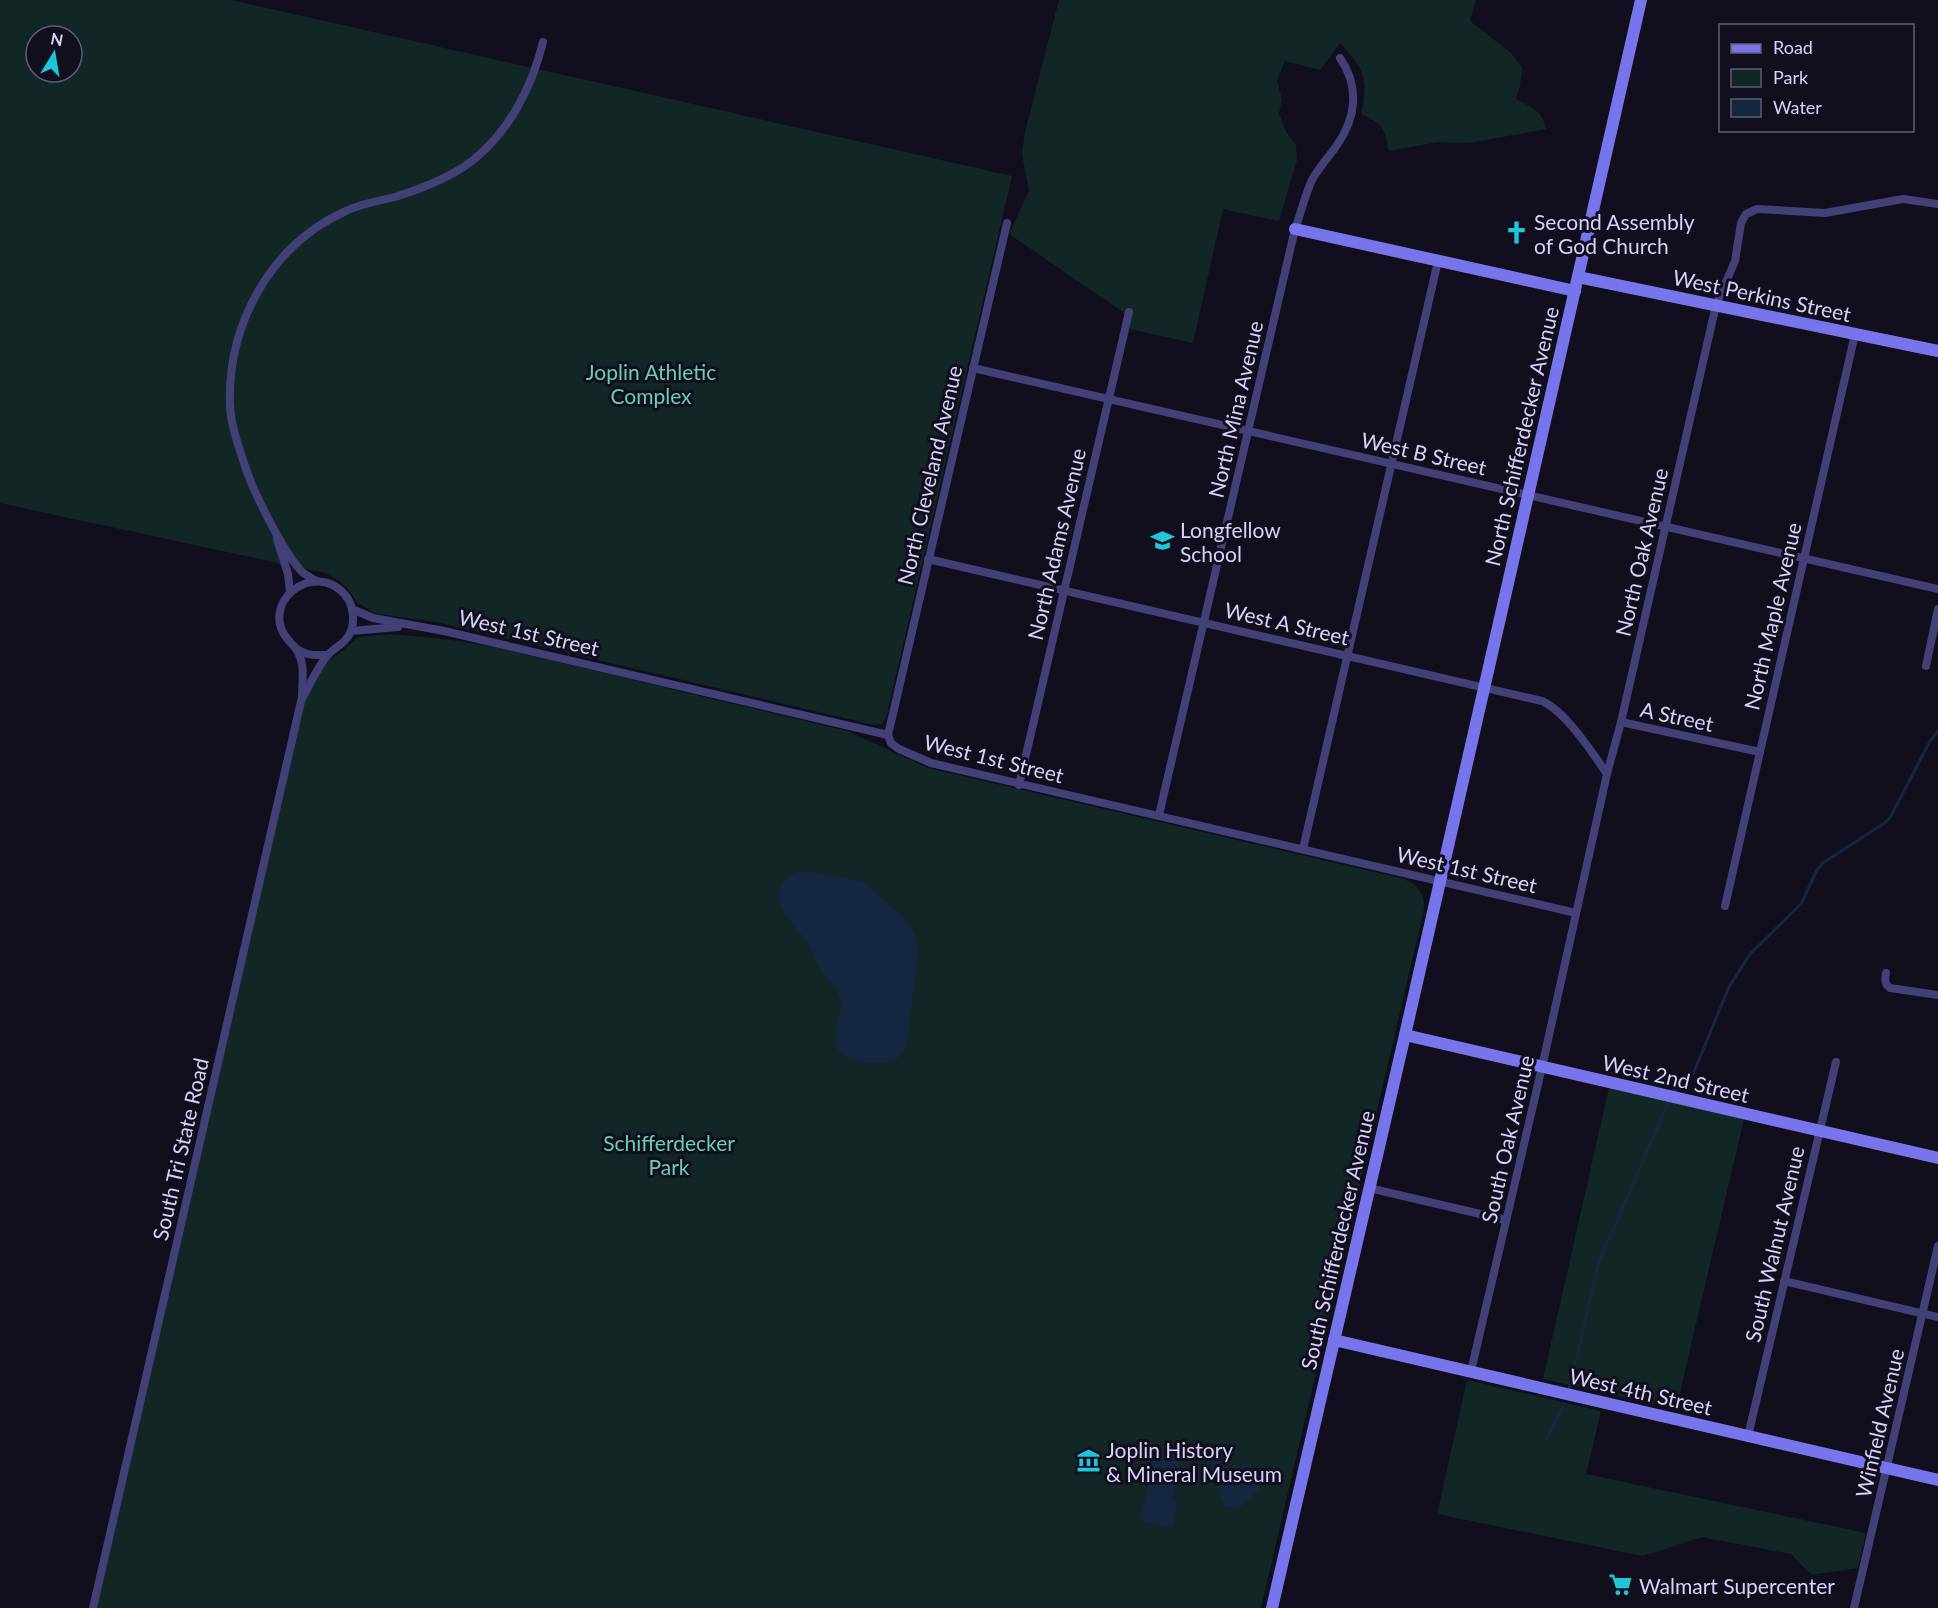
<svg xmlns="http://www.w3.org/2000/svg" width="1938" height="1608" viewBox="0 0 1938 1608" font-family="Lato,sans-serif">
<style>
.green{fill:#132626;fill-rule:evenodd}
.water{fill:#152641}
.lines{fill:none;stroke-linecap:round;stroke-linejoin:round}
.stream{stroke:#152641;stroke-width:3}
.street{stroke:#424076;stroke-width:8}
.secondary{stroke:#7875ec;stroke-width:12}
.labels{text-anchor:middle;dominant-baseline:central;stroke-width:6;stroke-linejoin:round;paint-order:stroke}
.poi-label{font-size:21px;fill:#d6d2f9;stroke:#110f1d;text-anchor:start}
.street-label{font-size:21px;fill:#d6d2f9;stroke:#110f1d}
.park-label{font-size:21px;fill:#68ceb5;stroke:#110f1d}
</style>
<rect width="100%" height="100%" fill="#110f1d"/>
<g class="green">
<path d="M 0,0 L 231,0 L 1012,176 L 886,718 L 882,724 L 874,725 L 441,623 L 374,613 L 357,602 L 348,589 L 340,581 L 325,573 L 0,503 ZM 36,36 L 72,36 L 72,72 L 36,72 Z"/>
<path d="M 1059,0 L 1476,0 L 1470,21 L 1510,52 L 1522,67 L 1520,86 L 1516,99 C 1532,108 1542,110 1546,129 L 1469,143 L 1438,142 L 1389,151 C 1384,127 1383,124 1361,114 C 1369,78 1364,69 1340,43 L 1320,70 L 1285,61 L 1277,81 L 1282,99 L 1279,113 L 1286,132 L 1296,145 L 1297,160 L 1279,221 L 1223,209 L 1193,343 L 1130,329 L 1123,312 L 1009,234 L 1029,191 L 1022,154 L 1025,132 Z"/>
<path d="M 390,634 L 451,640 L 500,648 L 847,731 L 928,768 L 1404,879 C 1418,885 1425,894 1424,909 L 1261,1608 L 96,1608 L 305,700 L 312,679 L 328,660 L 338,655 L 358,637 Z"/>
<path d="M 1609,1088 L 1744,1119 L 1676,1409 L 1543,1379 Z"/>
<path d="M 1467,1380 L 1601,1411 L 1586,1474 L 1866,1533 L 1858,1568 L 1811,1575 L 1791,1554 L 1702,1537 L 1643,1556 L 1437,1514 Z"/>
</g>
<g class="water">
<path d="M 805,871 L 862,881 L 907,920 L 916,938 L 918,945 L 908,1037 L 904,1050 L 895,1061 C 882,1065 846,1064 839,1051 C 828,1033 847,1013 838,993 C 833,983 823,974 817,963 C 814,958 813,952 810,946 C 800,928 769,908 782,884 C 787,875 795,872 805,871 Z"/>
<path d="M 1154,1450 L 1182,1456 L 1172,1500 L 1178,1501 L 1172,1528 L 1140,1521 L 1151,1475 L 1149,1473 Z"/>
<path d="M 1214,1460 L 1226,1465 L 1222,1474 L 1229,1468 L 1241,1467 L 1245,1462 L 1249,1465 L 1247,1468 L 1259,1477 L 1260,1489 L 1239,1508 L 1227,1507 C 1220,1500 1217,1494 1221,1484 C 1212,1479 1212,1471 1211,1461 Z"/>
</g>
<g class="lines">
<g class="stream">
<path d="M 1674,1091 C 1679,1083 1688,1081 1693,1074 L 1729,987 L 1750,954 L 1801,904 L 1817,870 L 1823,863 L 1886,822 L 1891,816 L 1929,743 L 1938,731"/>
<path d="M 1569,1390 L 1599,1262 L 1668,1103"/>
<path d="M 1546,1439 L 1564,1406"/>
</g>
<g class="street">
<path d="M 973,368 L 1938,589"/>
<path d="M 277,539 L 288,574 L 290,592"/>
<path d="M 928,559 L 1542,701 C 1566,712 1592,752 1607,774"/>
<path d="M 316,581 C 312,578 305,575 301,571 C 282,549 253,492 244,463 C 238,445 231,425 230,406 C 227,325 270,245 346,211 C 362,203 381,201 398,196 C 423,188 451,177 472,161 C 509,132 532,87 543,42"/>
<path d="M 352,609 L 373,618 L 444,631 L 888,735 L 891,743 L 899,749 L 931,763 L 1576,913"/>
<path d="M 351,631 L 398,627"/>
<path d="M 1926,666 L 1938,609"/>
<path d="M 303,697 C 310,683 317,669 326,657 C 334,647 346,644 351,631 C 355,620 353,605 346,596 C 314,557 255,605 290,642 C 294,647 299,652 305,653 C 311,656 321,655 328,655"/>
<path d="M 1621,722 L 1760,752"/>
<path d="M 888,735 L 1007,223"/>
<path d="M 1019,785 L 1129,312"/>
<path d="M 1159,815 L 1295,229 C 1301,213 1305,195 1312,180 C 1319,167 1329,157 1337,145 C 1356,118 1360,87 1340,58"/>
<path d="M 1303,849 L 1438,261"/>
<path d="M 1725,906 L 1855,334"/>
<path d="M 1886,973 C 1885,979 1884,984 1890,988 L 1938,995"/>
<path d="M 1369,1188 L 1506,1220"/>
<path d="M 1784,1281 L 1938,1317"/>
<path d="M 1471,1371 L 1542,1067 L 1607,774 L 1621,722 L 1716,305 L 1735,261 L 1741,223 L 1746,214 L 1757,209 L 1825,213 L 1903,199 L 1938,204"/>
<path d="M 1748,1436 L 1836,1062"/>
<path d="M 93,1608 L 302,697 C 302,680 306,664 296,649"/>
<path d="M 1854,1608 L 1938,1246"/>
</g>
<g class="secondary">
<path d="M 1295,229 L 1575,291"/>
<path d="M 1578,277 L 1938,351"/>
<path d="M 1405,1035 L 1938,1158"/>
<path d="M 1334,1340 L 1938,1480"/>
<path d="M 1272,1608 L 1405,1035 L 1641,0"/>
</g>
</g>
<defs>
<symbol id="church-bare" viewBox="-9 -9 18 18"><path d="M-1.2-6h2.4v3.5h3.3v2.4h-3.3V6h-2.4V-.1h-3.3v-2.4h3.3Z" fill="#1ec6d8" stroke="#110f1d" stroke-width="2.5" paint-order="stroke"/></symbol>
<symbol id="school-bare" viewBox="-9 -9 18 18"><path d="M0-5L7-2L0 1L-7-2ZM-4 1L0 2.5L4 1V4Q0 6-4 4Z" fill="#1ec6d8" stroke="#110f1d" stroke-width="2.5" paint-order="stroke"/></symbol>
<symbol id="museum-bare" viewBox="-9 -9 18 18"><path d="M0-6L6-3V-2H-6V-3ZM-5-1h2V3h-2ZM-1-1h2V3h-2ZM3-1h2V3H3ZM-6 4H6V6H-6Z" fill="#1ec6d8" stroke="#110f1d" stroke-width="2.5" paint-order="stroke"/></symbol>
<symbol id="supermarket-bare" viewBox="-9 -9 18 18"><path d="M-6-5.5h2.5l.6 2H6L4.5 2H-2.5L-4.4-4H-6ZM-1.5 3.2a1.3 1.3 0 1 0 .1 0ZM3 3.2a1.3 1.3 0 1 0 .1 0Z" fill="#1ec6d8" stroke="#110f1d" stroke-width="2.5" paint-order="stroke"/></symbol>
</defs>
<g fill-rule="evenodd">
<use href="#church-bare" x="1500" y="216" width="33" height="33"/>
<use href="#school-bare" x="1146" y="524" width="33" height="33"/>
<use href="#museum-bare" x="1072" y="1444" width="33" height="33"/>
<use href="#supermarket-bare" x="1604" y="1568" width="33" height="33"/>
</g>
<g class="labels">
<g class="poi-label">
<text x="1534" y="221">Second Assembly<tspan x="1534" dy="24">of God Church</tspan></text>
<text x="1180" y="529">Longfellow<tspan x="1180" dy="24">School</tspan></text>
<text x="1106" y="1449">Joplin History<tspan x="1106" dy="24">&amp; Mineral Museum</tspan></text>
<text x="1639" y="1585">Walmart Supercenter</text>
</g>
<g class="street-label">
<text transform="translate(1762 295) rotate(12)">West Perkins Street</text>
<text transform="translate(1235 409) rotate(-77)">North Mina Avenue</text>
<text transform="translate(1521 436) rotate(-77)">North Schifferdecker Avenue</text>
<text transform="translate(1424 453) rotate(13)">West B Street</text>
<text transform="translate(929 475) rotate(-77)">North Cleveland Avenue</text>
<text transform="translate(1056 544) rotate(-77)">North Adams Avenue</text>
<text transform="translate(1641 552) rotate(-77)">North Oak Avenue</text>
<text transform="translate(1772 616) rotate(-77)">North Maple Avenue</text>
<text transform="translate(1287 623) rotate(13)">West A Street</text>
<text transform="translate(529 632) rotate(13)">West 1st Street</text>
<text transform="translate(1677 716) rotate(12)">A Street</text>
<text transform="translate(994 758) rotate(14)">West 1st Street</text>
<text transform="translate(1467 869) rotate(13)">West 1st Street</text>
<text transform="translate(1676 1078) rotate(13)">West 2nd Street</text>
<text transform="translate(1507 1139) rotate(-77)">South Oak Avenue</text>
<text transform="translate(180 1149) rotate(-77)">South Tri State Road</text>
<text transform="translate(1337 1240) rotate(-77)">South Schifferdecker Avenue</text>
<text transform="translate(1774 1244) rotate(-77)">South Walnut Avenue</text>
<text transform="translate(1641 1391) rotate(13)">West 4th Street</text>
<text transform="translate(1879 1423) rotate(-77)">Winfield Avenue</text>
</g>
<g class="park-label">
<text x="651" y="371">Joplin Athletic<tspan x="651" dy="24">Complex</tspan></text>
<text x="669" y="1142">Schifferdecker<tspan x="669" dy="24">Park</tspan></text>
</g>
</g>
<rect x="1719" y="24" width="195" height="108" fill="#110f1d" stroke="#605d75" stroke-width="1.5"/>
<rect x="1731" y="44" width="30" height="9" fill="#7875ec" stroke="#605d75" stroke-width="1.5"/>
<text x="1773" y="54" font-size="18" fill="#d6d2f9">Road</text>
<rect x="1731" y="69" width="30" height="18" fill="#132626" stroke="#605d75" stroke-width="1.5"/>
<text x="1773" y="84" font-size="18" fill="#d6d2f9">Park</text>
<rect x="1731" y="99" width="30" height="18" fill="#152641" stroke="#605d75" stroke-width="1.5"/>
<text x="1773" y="114" font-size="18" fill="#d6d2f9">Water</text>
<g transform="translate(54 54) rotate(11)"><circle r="28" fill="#110f1d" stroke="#605d75" stroke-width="1.5"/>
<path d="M0-4.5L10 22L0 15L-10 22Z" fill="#1ec6d8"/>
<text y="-9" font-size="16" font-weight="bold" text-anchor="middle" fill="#d6d2f9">N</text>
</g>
</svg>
